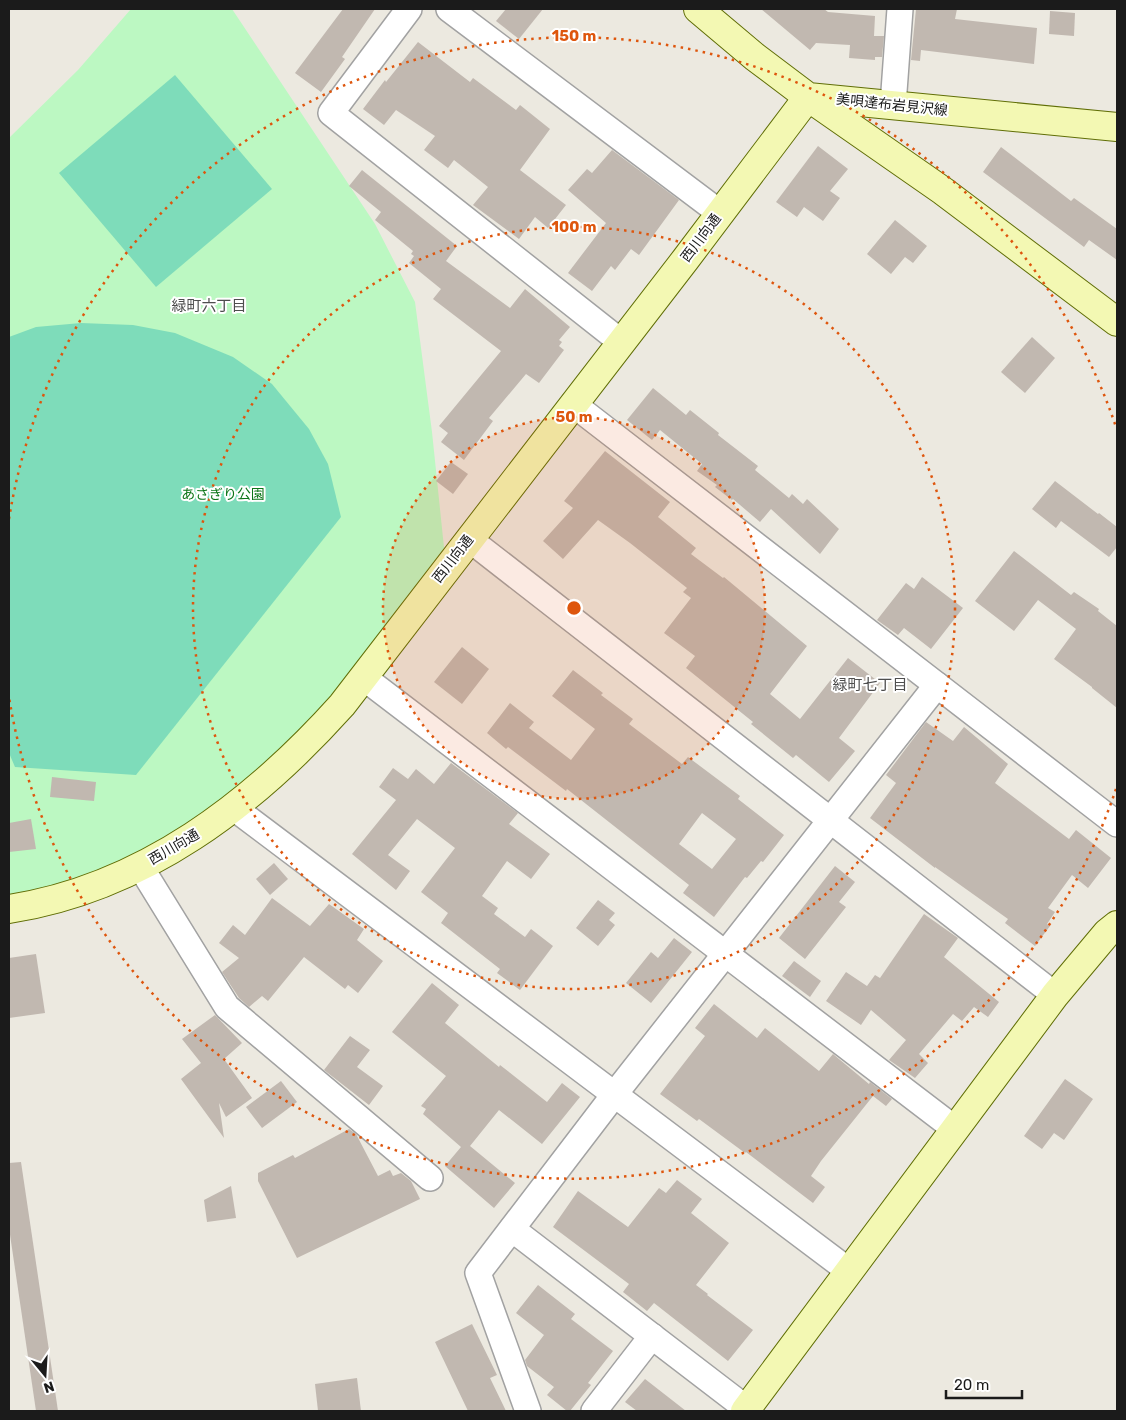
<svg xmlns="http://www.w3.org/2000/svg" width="1126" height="1420" viewBox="0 0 1126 1420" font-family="Rubik,'Noto Sans JP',sans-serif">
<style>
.park{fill:#bcf8c2}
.pitch{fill:#7edcba}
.building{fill:#c1b8b0;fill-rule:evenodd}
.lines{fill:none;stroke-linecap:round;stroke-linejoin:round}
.street-casing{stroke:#a2a2a2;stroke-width:28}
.secondary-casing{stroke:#606e06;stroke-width:30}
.street{stroke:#fff;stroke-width:25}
.secondary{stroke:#f3f8b3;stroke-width:28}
.ring{fill:none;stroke:#de560d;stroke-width:2.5;stroke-dasharray:2.5 5}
.labels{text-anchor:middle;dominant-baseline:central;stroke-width:4;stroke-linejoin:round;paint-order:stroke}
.street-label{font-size:14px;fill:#1b1b1b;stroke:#fff}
.park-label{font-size:14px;fill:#0c7518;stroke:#fff}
.neighbourhood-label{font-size:15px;fill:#4e4e4e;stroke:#fff}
.centre{fill:#de560d;stroke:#fff;stroke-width:2.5}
.ring-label{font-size:15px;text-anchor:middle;font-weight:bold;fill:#de560d;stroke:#fff;stroke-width:4;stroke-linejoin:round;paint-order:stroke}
</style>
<rect width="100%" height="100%" fill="#ece9e0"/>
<path class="park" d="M 131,9 L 232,9 L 375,224 L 415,302 L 432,432 L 445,557 L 292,745 L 169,840 L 94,875 L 9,900 L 9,138 L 78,70 Z"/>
<g class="pitch">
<path d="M 175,75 L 272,189 L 156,287 L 59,173 Z"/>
<path d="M 81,323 L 133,325 L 175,333 L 233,357 L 272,384 L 309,429 L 328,464 L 341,517 L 136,775 L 15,767 L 9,753 L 9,337 L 36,327 Z"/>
</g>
<g class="building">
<path d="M 343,9 L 375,9 L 342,57 L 345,59 L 321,92 L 295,73 Z"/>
<path d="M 506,9 L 543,9 L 519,39 L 496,21 Z"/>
<path d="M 761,9 L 824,9 L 828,12 L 875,16 L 874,36 L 884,36 L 882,57 L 875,57 L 875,60 L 849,58 L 850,45 L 816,43 L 810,50 Z"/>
<path d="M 916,9 L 957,9 L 955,19 L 1037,28 L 1034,64 L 921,50 L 920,61 L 911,60 Z"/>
<path d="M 1050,11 L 1075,13 L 1074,36 L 1049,34 Z"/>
<path d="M 418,42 L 470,82 L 473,78 L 516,110 L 520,105 L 550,129 L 520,170 L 566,205 L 548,228 L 535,217 L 519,239 L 473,205 L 488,187 L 454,160 L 448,168 L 424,150 L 435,136 L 396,110 L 384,125 L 363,109 L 385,80 L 386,82 Z"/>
<path d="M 818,146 L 848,169 L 830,191 L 840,198 L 823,221 L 804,207 L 797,217 L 776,202 Z"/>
<path d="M 1001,147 L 1071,201 L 1074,198 L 1117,229 L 1117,260 L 1089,240 L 1084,247 L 983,172 Z"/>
<path d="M 612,150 L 679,200 L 639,255 L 631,249 L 615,270 L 611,266 L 592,291 L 568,273 L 606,223 L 568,190 L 587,169 L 592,173 Z"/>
<path d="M 362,170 L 457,246 L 446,261 L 510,308 L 525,289 L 570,327 L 559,340 L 562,342 L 559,346 L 564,350 L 539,383 L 526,374 L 489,418 L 493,421 L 464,460 L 441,442 L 448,433 L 439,426 L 501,351 L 433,299 L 441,289 L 409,263 L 414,256 L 411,254 L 413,251 L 375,220 L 381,212 L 349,186 Z"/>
<path d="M 895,220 L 927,246 L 913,263 L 905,257 L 891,274 L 867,254 Z"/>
<path d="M 1032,337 L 1055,358 L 1025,393 L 1001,372 Z"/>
<path d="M 653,388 L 686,415 L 690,410 L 719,433 L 718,435 L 758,466 L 755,470 L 789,498 L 792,494 L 803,504 L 807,499 L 839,529 L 820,554 L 771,509 L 760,522 L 733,499 L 732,500 L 715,487 L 717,485 L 697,471 L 702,464 L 660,430 L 652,440 L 627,420 Z"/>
<path d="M 605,451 L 670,502 L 658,517 L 696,548 L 691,554 L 723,578 L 724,577 L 807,646 L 770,694 L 800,719 L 848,658 L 880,683 L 839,738 L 855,751 L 829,782 L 796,755 L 793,758 L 751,724 L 753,722 L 686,668 L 695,656 L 664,633 L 691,598 L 683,592 L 687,588 L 630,543 L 598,520 L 563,559 L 543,541 L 573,508 L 564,501 Z"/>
<path d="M 451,462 L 468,474 L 453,494 L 436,481 Z"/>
<path d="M 1055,481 L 1098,514 L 1099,513 L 1117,527 L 1117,547 L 1109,557 L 1061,521 L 1056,528 L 1032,509 Z"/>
<path d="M 1014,551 L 1071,595 L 1074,592 L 1099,609 L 1098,611 L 1117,626 L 1117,708 L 1092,688 L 1092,687 L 1054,659 L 1076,629 L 1038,600 L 1014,631 L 975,601 Z"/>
<path d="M 922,577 L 963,608 L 931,649 L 904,628 L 898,635 L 877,620 L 906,583 L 914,589 Z"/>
<path d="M 462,647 L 489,669 L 462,704 L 434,682 Z"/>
<path d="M 573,670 L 603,693 L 601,695 L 633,719 L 629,724 L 682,764 L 688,757 L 740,796 L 738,799 L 784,835 L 763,862 L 761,861 L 747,878 L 745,877 L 714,917 L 683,893 L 689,885 L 567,789 L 566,791 L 508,747 L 506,749 L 487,733 L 510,703 L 534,722 L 529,728 L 571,760 L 595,729 L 552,696 ZM 702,813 L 736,839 L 712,869 L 679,844 Z"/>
<path d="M 926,722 L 953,741 L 964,727 L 1008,764 L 995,783 L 1069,839 L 1076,830 L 1111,858 L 1088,888 L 1072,875 L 1048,908 L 1055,912 L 1047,924 L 1050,926 L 1035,946 L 1005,923 L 1008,919 L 935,867 L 935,868 L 870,818 L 896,783 L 886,775 Z"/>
<path d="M 451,763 L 518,813 L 509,824 L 550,854 L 531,879 L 507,861 L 482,896 L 498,908 L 494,914 L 525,937 L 531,929 L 553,946 L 520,990 L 497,973 L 500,969 L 441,923 L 448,913 L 421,892 L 455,848 L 417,819 L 388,855 L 410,871 L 396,890 L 352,854 L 396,800 L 379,787 L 393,768 L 408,779 L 416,769 L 434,784 Z"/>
<path d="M 52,777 L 96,782 L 94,801 L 50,797 Z"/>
<path d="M 31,819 L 36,849 L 9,852 L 9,823 Z"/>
<path d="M 274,863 L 288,879 L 270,895 L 256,879 Z"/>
<path d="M 835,866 L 855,882 L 839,902 L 846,907 L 805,959 L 779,938 Z"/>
<path d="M 272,898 L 310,926 L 329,904 L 364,929 L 357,940 L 383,961 L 358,993 L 348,985 L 345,989 L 304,957 L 268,1001 L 262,996 L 249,1007 L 239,998 L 222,972 L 239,958 L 219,943 L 233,925 L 245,935 Z"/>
<path d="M 598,900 L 615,913 L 609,920 L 615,925 L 598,946 L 576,928 Z"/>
<path d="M 924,914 L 958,938 L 944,957 L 999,1002 L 988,1017 L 974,1007 L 962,1021 L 953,1014 L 919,1054 L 928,1063 L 915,1078 L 889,1060 L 906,1040 L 871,1010 L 861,1025 L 826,1001 L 846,972 L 867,986 L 875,975 L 880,978 Z"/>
<path d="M 674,938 L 692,952 L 651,1003 L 626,983 L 651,952 L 658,958 Z"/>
<path d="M 36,954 L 45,1013 L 9,1018 L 9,958 Z"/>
<path d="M 794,961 L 821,981 L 810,997 L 782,976 Z"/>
<path d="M 432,983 L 459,1005 L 445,1023 L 499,1067 L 500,1065 L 547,1102 L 562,1083 L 580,1097 L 542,1144 L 499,1110 L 470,1146 L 515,1183 L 494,1208 L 445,1166 L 461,1147 L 423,1114 L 426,1109 L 421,1106 L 446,1076 L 392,1032 Z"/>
<path d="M 714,1004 L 757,1038 L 765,1028 L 819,1071 L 833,1054 L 869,1084 L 870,1082 L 892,1099 L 886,1106 L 873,1096 L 821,1161 L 811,1176 L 825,1187 L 813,1203 L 746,1152 L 745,1153 L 699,1119 L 697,1121 L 660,1094 L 705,1036 L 695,1028 Z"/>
<path d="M 215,1015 L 242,1043 L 224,1059 L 252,1098 L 226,1117 L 219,1103 L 224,1138 L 181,1079 L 201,1063 L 182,1039 Z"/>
<path d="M 350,1036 L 370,1050 L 357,1067 L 383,1086 L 369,1105 L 324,1070 Z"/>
<path d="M 1065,1079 L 1093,1099 L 1064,1140 L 1054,1133 L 1042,1149 L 1024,1136 Z"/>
<path d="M 281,1081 L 297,1102 L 262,1128 L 246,1107 Z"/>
<path d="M 349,1129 L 356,1134 L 378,1176 L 390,1170 L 393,1176 L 401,1173 L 411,1181 L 420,1199 L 297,1258 L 258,1181 L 258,1173 L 293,1155 L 295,1158 Z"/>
<path d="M 21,1162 L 58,1411 L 36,1411 L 9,1228 L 9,1163 Z"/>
<path d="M 677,1180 L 702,1199 L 691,1213 L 729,1243 L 696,1285 L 708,1294 L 707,1295 L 753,1330 L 728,1361 L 654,1303 L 647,1311 L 623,1292 L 629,1284 L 553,1227 L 578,1191 L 628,1227 L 659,1188 L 666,1193 Z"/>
<path d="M 231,1186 L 236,1218 L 207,1222 L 204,1200 Z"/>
<path d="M 538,1285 L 575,1314 L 571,1319 L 613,1351 L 588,1383 L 591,1385 L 570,1411 L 567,1411 L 547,1395 L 554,1387 L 527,1366 L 525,1360 L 544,1335 L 516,1313 Z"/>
<path d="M 472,1324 L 497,1375 L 490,1378 L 506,1411 L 468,1411 L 435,1342 Z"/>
<path d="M 357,1378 L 361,1411 L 318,1411 L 315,1384 Z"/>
<path d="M 645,1379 L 686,1411 L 637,1411 L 625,1402 Z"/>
</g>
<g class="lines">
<defs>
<g id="street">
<path d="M 409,9 L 331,113 L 621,342"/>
<path d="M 449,9 L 720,213"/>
<path d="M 893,105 L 900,9"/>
<path d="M 573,404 L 1117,824"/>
<path d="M 469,539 L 1055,995"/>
<path d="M 363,677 L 955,1129"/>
<path d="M 234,808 L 849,1271"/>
<path d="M 140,866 L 227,1007 L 430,1178"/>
<path d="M 512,1229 L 747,1409"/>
<path d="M 528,1411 L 478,1273 L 614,1095 L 937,685"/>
<path d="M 594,1411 L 652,1336"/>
</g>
<g id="secondary">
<path d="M 698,9 L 755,57 L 808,97 L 1117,127"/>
<path d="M 9,909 C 144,888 253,804 342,705 L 685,260 L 808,97 L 943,191 L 1117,322"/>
<path d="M 745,1411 L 1055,995 L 1107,933 L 1117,925"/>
</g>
</defs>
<use href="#street" class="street-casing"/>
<use href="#secondary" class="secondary-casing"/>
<use href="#street" class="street"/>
<use href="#secondary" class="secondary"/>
</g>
<circle cx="574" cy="608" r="191" fill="#de560d" fill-opacity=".12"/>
<g class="ring">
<circle cx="574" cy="608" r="191"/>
<circle cx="574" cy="608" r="381"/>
<path d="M1116 789A572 572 0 0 1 9 697M9 519A572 572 0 0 1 1116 427"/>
</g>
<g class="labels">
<g class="street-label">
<text transform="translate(892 105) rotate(6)">美唄達布岩見沢線</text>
<text transform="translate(701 238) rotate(-53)">西川向通</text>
<text transform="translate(453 559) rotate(-52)">西川向通</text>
<text transform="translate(174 847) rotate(-30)">西川向通</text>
</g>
<g class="park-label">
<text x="223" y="494">あさぎり公園</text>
</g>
<g class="neighbourhood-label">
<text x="209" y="306">緑町六丁目</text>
<text x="870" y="685">緑町七丁目</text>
</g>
</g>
<circle cx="574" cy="608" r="8" class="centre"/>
<g class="ring-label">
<text x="574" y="41">150 m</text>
<text x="574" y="232">100 m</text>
<text x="574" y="422">50 m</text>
</g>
<rect width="1126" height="1420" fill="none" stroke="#1b1b1b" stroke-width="20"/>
<g transform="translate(45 1375) rotate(162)" stroke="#ffffff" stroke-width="4" paint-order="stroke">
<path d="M0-4L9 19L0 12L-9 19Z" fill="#1b1b1b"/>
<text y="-8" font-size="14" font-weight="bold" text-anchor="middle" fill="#1b1b1b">N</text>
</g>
<path d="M946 1390v8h76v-8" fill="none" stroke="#1b1b1b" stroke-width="2.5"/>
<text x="954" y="1390" font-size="15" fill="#1b1b1b" stroke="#ffffff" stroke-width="4" paint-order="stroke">20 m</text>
</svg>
